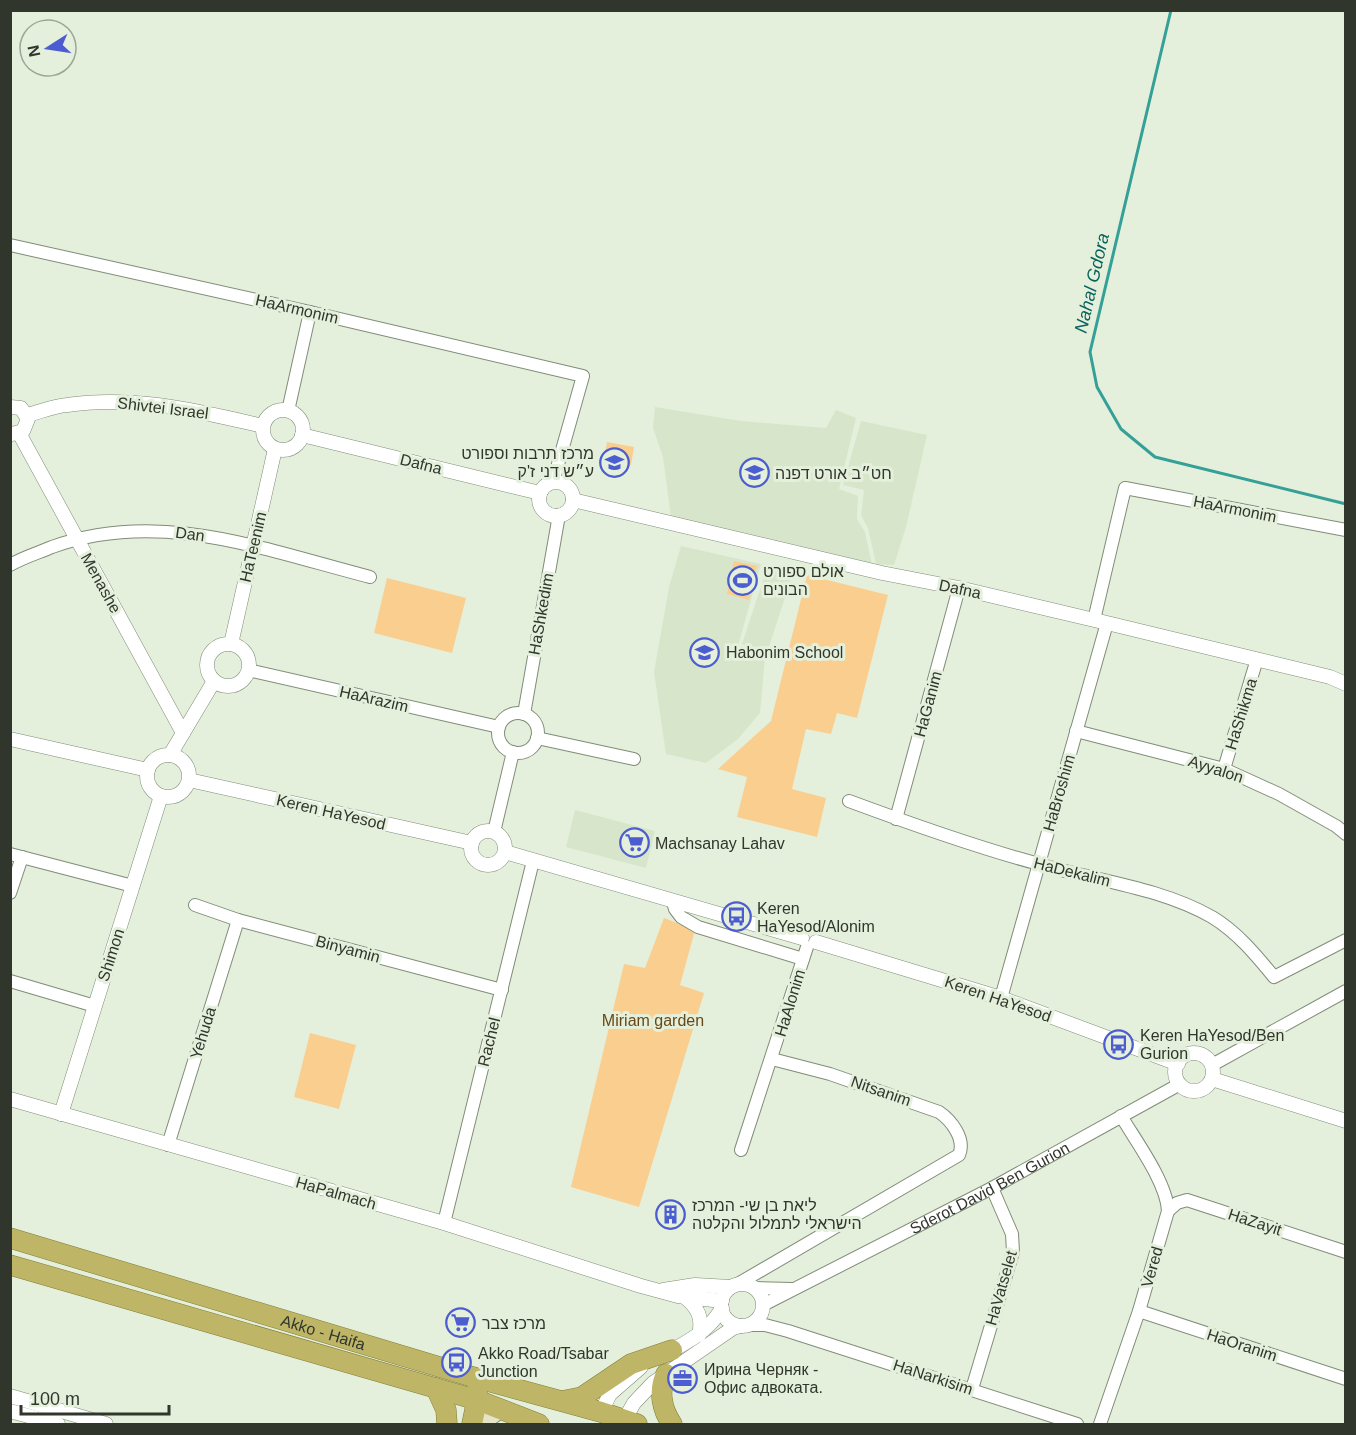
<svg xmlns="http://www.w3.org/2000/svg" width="1356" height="1435" viewBox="0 0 1356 1435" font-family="Arial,Heebo,sans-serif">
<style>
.built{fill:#d7e6cb}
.green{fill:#face8e}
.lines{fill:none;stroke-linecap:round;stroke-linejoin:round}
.stream{stroke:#35a098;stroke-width:3}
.minor-casing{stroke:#818c79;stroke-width:14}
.tertiary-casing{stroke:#818c79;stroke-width:15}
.secondary-casing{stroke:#818c79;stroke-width:18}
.trunk-casing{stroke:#827e39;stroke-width:21}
.minor{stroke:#fff;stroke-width:12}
.tertiary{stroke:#fff;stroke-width:14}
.secondary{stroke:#e6e4c6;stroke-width:16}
.trunk{stroke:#beb666;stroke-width:20}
.labels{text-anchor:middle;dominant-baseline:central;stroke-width:6;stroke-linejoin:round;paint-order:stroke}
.street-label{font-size:16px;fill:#31362d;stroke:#e4f0db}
.poi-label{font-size:16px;fill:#31362d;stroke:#e4f0db;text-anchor:start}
.park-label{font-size:16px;fill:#674919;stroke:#e4f0db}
.water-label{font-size:18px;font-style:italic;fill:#0a635e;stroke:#e4f0db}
</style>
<rect width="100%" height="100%" fill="#e4f0db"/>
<g class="built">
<path d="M 655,407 L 741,421 L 826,428 L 836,410 L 856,418 L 839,489 L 858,496 L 857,519 L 865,532 L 872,564 L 671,517 L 663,457 L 653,428 Z"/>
<path d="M 861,421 L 927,435 L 906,527 L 894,565 L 876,564 L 868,528 L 861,515 L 864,490 L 843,485 Z"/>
<path d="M 681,546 L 761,564 L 738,646 L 765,657 L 760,713 L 738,739 L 706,763 L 666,754 L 654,672 L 669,587 Z"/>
<path d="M 768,565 L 793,573 L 767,653 L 742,644 Z"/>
<path d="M 575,810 L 655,831 L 646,868 L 566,847 Z"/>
</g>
<g class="green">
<path d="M 607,442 L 634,447 L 631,465 L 604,459 Z"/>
<path d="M 734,561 L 757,566 L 749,600 L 727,594 Z"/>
<path d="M 807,575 L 888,595 L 857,718 L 837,713 L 831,734 L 806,729 L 792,789 L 826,798 L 817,837 L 737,817 L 747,777 L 718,769 L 771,721 Z"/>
<path d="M 387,578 L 466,598 L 452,653 L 374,633 Z"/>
<path d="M 664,918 L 695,930 L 680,985 L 704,993 L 639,1207 L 571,1187 L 624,964 L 645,968 Z"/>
<path d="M 310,1033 L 356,1045 L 339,1109 L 294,1097 Z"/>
</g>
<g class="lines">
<path class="stream" d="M 1171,10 L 1090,352 L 1097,387 L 1121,429 L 1155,457 L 1346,504"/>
<defs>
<g id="minor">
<path d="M 10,245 L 310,312 L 583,376 L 553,482"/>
<path d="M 288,411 L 310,312"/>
<path d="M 10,565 C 24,557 38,553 52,547 C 159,508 265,550 370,577"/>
<path d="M 1094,620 L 1125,488 L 1346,530"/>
<path d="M 248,670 L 499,727"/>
<circle cx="518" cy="733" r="20"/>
<path d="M 524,714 L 559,515"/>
<path d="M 1076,731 L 1224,769 L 1279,794 L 1336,826 L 1346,834"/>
<path d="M 537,738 L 634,759"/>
<path d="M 1224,769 L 1257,659"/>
<path d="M 849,801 C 911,824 975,847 1039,864 C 1096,881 1159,887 1212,917 C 1237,932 1256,955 1274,977 L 1346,940"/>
<path d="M 896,819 L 959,588"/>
<path d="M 494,832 L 513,752"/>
<path d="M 10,854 L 133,886"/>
<path d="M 10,893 L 22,857"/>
<path d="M 673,902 L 675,909 L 681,917 L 698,927 L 803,959"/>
<path d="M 195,905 L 238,920 L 502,990"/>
<path d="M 10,981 L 95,1006"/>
<path d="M 1001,998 L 1107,623"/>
<path d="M 1212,1065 L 1346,991"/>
<path d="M 168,1145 L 238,920"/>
<path d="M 741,1150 L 807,947"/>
<path d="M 1168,1211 L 1177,1203 L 1187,1200 L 1346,1252"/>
<path d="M 444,1223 L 533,861"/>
<path d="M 736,1285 L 959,1155 C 966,1139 951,1120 939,1112 L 830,1074 L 772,1059"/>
<path d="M 755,1288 L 792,1289"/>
<path id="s1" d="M 763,1305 L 992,1188 L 1180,1084"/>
<path d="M 1139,1311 L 1346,1379"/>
<path d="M 750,1325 L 765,1325 L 788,1331 L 1077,1424"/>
<path d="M 972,1389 L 1013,1252 L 1012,1234 L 992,1188"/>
<path d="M 1100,1424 L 1139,1311 L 1168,1211 C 1167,1183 1136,1141 1121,1116"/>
</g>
<g id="tertiary">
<path d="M 10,407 L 21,408 L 28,419 L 23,431 L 12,434"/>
<circle cx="283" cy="430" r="20"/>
<path d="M 27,415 C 40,412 53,406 67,405 C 134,395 198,411 263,426"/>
<path d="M 19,433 L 183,733"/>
<path d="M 302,435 L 540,493"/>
<circle cx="556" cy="499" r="17"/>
<path d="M 573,500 L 882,573 L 959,588 L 1107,623 L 1330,677 L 1346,684"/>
<path d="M 231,644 L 275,449"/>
<circle cx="228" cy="665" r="21"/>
<path d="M 10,739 L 148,770"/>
<circle cx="168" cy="776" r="21"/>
<path d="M 170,755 L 214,681"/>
<path d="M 189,780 L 472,843"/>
<circle cx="488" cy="848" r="17"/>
<path d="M 505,852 L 802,938"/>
<path d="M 816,942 L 1001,998 L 1178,1064"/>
<circle cx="1194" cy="1072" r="19"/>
<path d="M 1212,1079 L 1346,1121"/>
<path d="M 10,1099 L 444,1223 L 641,1286 L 678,1296 L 722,1301"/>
<path d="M 61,1114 L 161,796"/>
<circle cx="742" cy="1305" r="21"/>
<path d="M 663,1290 L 695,1285 L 731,1287"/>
<path d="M 686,1298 C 698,1308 703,1318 699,1335"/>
<path d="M 666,1353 C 687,1343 710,1330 722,1308"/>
<path d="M 10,1396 L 106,1424"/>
<path d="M 10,1411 L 58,1424"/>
<path d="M 601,1412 L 610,1394 L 641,1367"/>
<path d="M 622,1424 L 634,1403 L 653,1383 L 733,1328 L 740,1326"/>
</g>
<path id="secondary" d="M 481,1424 L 501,1409"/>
<g id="trunk">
<path id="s2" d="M 10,1238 L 473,1377 L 601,1412 L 637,1424"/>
<path d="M 10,1265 L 477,1400 L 539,1424"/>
<path d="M 666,1374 C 658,1391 662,1410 672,1424"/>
<path d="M 436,1388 L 446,1410 L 447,1424"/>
<path d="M 562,1401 L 582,1397 L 631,1364 L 672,1350"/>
<path d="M 472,1424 L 477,1400 L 477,1388"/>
</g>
</defs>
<use href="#minor" class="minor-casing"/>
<use href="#tertiary" class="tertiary-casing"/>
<use href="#secondary" class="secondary-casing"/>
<use href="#trunk" class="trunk-casing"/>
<use href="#minor" class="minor"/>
<use href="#tertiary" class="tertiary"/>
<use href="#secondary" class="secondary"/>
<use href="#trunk" class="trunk"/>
</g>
<defs>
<symbol id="school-ring" viewBox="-11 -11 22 22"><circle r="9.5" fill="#e4f0db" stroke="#4c5cd1" stroke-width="1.5"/><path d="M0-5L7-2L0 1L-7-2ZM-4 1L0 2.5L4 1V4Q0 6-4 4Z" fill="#4c5cd1"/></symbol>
<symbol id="stadium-ring" viewBox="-11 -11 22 22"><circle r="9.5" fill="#e4f0db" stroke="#4c5cd1" stroke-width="1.5"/><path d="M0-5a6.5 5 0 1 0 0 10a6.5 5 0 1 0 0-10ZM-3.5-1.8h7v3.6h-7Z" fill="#4c5cd1"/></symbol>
<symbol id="supermarket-ring" viewBox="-11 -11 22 22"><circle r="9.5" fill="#e4f0db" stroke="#4c5cd1" stroke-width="1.5"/><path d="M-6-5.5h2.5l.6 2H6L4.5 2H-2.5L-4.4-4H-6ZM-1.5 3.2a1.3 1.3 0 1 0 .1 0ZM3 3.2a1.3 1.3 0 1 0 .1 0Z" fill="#4c5cd1"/></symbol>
<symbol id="bus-ring" viewBox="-11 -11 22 22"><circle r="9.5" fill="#e4f0db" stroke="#4c5cd1" stroke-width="1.5"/><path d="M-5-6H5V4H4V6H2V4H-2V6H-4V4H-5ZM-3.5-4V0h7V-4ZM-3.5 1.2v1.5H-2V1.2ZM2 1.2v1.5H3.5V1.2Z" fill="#4c5cd1"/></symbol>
<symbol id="building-ring" viewBox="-11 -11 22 22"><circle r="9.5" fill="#e4f0db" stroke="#4c5cd1" stroke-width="1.5"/><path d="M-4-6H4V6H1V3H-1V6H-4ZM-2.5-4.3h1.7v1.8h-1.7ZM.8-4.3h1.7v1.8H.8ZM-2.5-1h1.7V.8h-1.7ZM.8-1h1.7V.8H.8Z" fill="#4c5cd1"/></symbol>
<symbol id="office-ring" viewBox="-11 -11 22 22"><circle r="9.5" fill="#e4f0db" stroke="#4c5cd1" stroke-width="1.5"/><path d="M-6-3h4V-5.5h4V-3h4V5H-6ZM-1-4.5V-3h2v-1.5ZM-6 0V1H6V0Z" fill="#4c5cd1"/></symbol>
</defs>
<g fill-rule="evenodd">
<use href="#school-ring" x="598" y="446" width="33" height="33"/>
<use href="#school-ring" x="738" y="456" width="33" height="33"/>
<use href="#stadium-ring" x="726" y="564" width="33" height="33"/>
<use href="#school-ring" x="688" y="636" width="33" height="33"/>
<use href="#supermarket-ring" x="618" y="826" width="33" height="33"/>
<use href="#bus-ring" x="720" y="900" width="33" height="33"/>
<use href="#bus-ring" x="1102" y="1028" width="33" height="33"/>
<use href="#building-ring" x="654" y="1198" width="33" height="33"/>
<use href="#supermarket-ring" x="444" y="1306" width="33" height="33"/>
<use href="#bus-ring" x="440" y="1346" width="33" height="33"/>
<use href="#office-ring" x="666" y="1362" width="33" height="33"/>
</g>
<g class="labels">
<g class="street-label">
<text transform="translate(297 309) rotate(13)">HaArmonim</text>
<text transform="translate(163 408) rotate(7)">Shivtei Israel</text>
<text transform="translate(421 464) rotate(14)">Dafna</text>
<text transform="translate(1235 509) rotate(11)">HaArmonim</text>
<text transform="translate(190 534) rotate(8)">Dan</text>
<text transform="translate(253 547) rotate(-77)">HaTeenim</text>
<text transform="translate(101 583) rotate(61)">Menashe</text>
<text transform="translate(960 589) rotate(12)">Dafna</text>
<text transform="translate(541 614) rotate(-80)">HaShkedim</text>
<text transform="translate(374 699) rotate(13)">HaArazim</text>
<text transform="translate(928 704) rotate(-75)">HaGanim</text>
<text transform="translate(1241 714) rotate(-73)">HaShikma</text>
<text transform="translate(1216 769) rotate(18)">Ayyalon</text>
<text transform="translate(1059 793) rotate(-74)">HaBroshim</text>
<text transform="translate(331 812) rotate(13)">Keren HaYesod</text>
<text transform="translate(1072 872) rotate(14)">HaDekalim</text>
<text transform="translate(348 949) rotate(15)">Binyamin</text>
<text transform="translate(111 955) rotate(-72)">Shimon</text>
<text transform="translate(998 999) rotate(19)">Keren HaYesod</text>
<text transform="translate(790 1003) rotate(-73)">HaAlonim</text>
<text transform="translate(203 1033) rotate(-73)">Yehuda</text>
<text transform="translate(489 1042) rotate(-76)">Rachel</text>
<text transform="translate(881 1091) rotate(19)">Nitsanim</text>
<text stroke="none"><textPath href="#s1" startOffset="255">Sderot David Ben Gurion</textPath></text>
<text transform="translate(336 1193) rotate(16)">HaPalmach</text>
<text transform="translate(1255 1222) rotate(18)">HaZayit</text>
<text transform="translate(1152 1267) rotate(-74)">Vered</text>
<text transform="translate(1001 1288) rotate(-74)">HaVatselet</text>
<text stroke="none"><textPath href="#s2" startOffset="327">Akko - Haifa</textPath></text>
<text transform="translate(1242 1345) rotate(18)">HaOranim</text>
<text transform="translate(933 1377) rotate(18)">HaNarkisim</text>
</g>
<g class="poi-label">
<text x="594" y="453" text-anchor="end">מרכז תרבות וספורט<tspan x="594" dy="18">ע״ש דני ז'ק</tspan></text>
<text x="775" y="473">חט״ב אורט דפנה</text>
<text x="763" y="571">אולם ספורט<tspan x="763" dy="18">הבונים</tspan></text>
<text x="726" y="652">Habonim School</text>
<text x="655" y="843">Machsanay Lahav</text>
<text x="757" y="908">Keren<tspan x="757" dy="18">HaYesod/Alonim</tspan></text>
<text x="1140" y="1035">Keren HaYesod/Ben<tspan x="1140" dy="18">Gurion</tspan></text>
<text x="692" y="1205">ליאת בן שי- המרכז<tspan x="692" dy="18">הישראלי לתמלול והקלטה</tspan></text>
<text x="482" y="1323">מרכז צבר</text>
<text x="478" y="1353">Akko Road/Tsabar<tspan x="478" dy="18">Junction</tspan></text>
<text x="704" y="1369">Ирина Черняк -<tspan x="704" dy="18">Офис адвоката.</tspan></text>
</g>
<g class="park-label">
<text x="653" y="1020">Miriam garden</text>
</g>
<g class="water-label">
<text transform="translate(1092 283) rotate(-77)">Nahal Gdora</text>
</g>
</g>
<rect width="1356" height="1435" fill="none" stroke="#31362d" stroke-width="24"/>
<g transform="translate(48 48) rotate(258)"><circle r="28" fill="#e4f0db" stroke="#9ca695" stroke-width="1.5"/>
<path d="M0-4.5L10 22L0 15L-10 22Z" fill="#4c5cd1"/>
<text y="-9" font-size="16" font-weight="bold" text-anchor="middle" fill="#31362d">N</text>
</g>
<path d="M21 1405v9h148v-9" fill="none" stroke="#31362d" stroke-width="3"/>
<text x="30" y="1405" font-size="18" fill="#31362d" stroke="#e4f0db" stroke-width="4.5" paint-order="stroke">100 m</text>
</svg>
